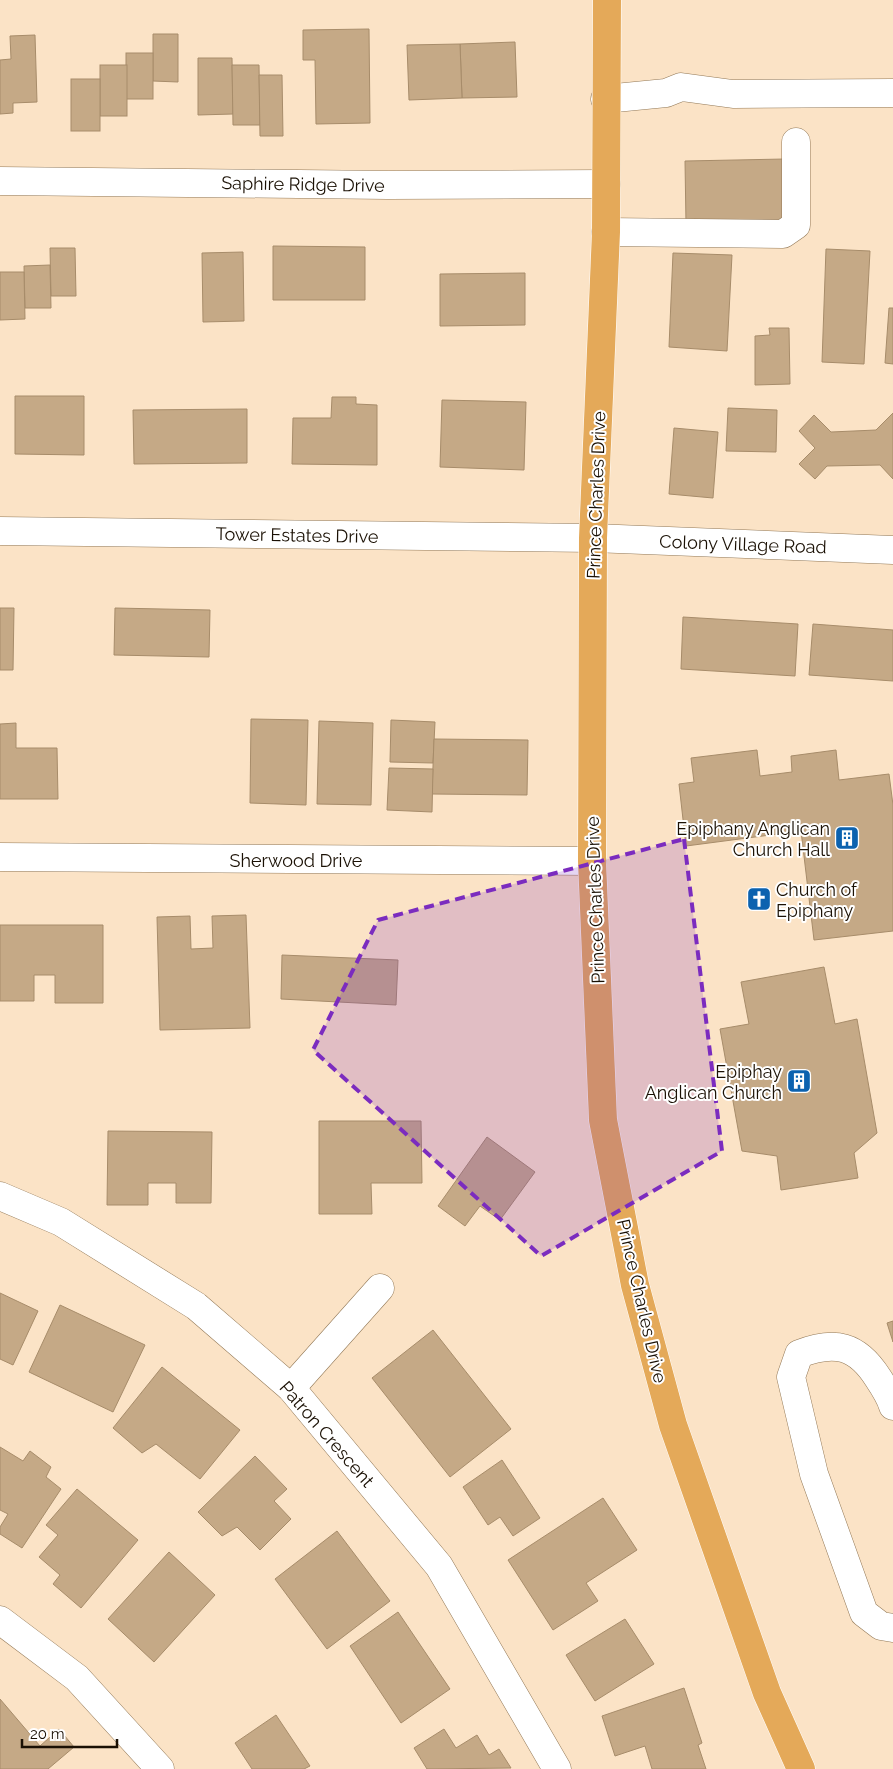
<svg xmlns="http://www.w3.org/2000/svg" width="893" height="1769" viewBox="0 0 893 1769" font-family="Raleway,sans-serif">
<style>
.building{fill:#c5a986;stroke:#a78c6a}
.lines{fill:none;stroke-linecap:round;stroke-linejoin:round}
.minor-casing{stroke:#937957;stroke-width:29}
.highway-casing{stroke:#fff;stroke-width:29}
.minor{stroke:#fff;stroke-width:28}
.highway{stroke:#e4a959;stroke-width:28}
.marked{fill:#7b2cbf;fill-opacity:0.2;stroke:#7b2cbf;stroke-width:4;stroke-dasharray:10 6;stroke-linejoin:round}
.labels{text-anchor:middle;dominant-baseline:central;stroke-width:4;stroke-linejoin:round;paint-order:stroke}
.street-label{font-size:18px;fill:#1a1004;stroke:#fff}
.poi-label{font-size:18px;fill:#1a1004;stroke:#fff;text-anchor:end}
</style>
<rect width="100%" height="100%" fill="#fbe3c6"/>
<g class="building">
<path d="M 369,29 L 370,123 L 316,124 L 315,60 L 303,60 L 303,30 Z"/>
<path d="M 153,34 L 178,34 L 178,82 L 153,81 Z"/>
<path d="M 35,35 L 37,102 L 13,103 L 13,113 L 0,114 L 0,60 L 11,59 L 10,36 Z"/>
<path d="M 515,42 L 517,97 L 462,98 L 460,44 Z"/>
<path d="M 460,44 L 462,98 L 409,100 L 407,45 Z"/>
<rect x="126" y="53" width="27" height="46"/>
<path d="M 198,58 L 232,58 L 233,114 L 198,115 Z"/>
<rect x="100" y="65" width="27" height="51"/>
<path d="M 232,65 L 259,65 L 260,125 L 233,125 Z"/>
<path d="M 259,75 L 282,75 L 283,136 L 260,136 Z"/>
<rect x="71" y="79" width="29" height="52"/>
<path d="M 785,159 L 786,222 L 686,224 L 685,161 Z"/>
<path d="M 273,246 L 365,247 L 365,300 L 273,300 Z"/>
<path d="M 50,248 L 75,248 L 76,296 L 51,296 Z"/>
<path d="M 826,249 L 870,251 L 864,364 L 822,362 Z"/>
<path d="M 243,252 L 244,321 L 203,322 L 202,253 Z"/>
<path d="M 673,253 L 732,255 L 727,351 L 669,347 Z"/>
<path d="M 50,265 L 51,308 L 25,308 L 24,266 Z"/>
<path d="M 0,272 L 24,272 L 25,319 L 0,320 Z"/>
<path d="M 525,273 L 525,325 L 440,326 L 440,274 Z"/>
<path d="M 889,308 L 893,308 L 893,364 L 885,363 Z"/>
<path d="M 769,328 L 789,328 L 790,384 L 755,385 L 755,336 L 770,335 Z"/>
<path d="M 15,396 L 84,396 L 84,455 L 15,454 Z"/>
<path d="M 332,397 L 356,397 L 356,404 L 377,405 L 377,465 L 292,464 L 293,418 L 331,418 Z"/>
<path d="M 442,400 L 526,402 L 524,470 L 440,467 Z"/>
<path d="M 728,408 L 777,410 L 776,452 L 726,451 Z"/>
<path d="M 247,409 L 247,463 L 134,464 L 133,410 Z"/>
<path d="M 893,413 L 893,479 L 880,465 L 827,466 L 815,479 L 799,464 L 815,448 L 799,431 L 814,415 L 831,432 L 876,430 Z"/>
<path d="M 674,428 L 718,432 L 713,498 L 669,494 Z"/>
<path d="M 0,608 L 14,608 L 13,670 L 0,670 Z"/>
<path d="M 115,608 L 210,610 L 209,657 L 114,655 Z"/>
<path d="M 683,617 L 798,624 L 795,676 L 681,669 Z"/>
<path d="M 813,624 L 893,630 L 893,681 L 809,675 Z"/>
<path d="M 251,719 L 308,720 L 306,805 L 250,803 Z"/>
<path d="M 391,720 L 435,722 L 433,763 L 390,762 Z"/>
<path d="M 319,721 L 373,723 L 371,805 L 317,804 Z"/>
<path d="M 16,723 L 16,748 L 57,748 L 58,799 L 0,799 L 0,724 Z"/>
<path d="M 434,739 L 528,740 L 527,795 L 432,794 Z"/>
<path d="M 757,750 L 760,776 L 792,772 L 791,756 L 836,750 L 839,780 L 889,774 L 893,805 L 893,931 L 814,940 L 801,831 L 686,846 L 679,784 L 694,782 L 691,758 Z"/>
<path d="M 389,768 L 433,769 L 432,812 L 387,810 Z"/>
<path d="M 246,915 L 250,1028 L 160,1030 L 157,917 L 190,916 L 191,949 L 213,948 L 212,916 Z"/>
<path d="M 0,925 L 103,925 L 103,1003 L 55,1003 L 55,975 L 34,975 L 34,1001 L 0,1001 Z"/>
<path d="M 282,955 L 398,960 L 396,1005 L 281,999 Z"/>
<path d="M 824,967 L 835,1024 L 857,1019 L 877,1133 L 854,1153 L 858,1178 L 781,1190 L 777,1156 L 742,1151 L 720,1029 L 749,1024 L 741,982 Z"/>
<path d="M 319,1121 L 421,1121 L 422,1183 L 371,1183 L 372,1214 L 319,1214 Z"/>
<path d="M 108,1131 L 212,1132 L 211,1203 L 176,1203 L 176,1183 L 148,1183 L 148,1205 L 107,1205 Z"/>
<path d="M 487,1137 L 535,1172 L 500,1220 L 480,1206 L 465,1226 L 438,1206 Z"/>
<path d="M 0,1293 L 38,1311 L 13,1365 L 0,1359 Z"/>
<path d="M 60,1305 L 145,1345 L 113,1412 L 29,1372 Z"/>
<path d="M 893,1321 L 893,1342 L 887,1323 Z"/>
<path d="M 433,1330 L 511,1429 L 450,1477 L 372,1378 Z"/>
<path d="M 162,1367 L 240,1430 L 200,1479 L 156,1444 L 142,1453 L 113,1428 Z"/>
<path d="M 0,1447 L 23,1461 L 30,1451 L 51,1467 L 46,1477 L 61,1489 L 22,1548 L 0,1534 L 0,1527 L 8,1514 L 0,1510 Z"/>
<path d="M 255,1456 L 287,1489 L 274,1501 L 291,1519 L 260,1550 L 237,1527 L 222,1536 L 198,1512 Z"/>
<path d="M 502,1460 L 540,1518 L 513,1536 L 500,1517 L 488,1525 L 463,1487 Z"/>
<path d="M 77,1489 L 138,1540 L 81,1608 L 53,1584 L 60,1575 L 39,1557 L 58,1535 L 46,1525 Z"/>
<path d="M 603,1498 L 637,1550 L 586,1583 L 598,1601 L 553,1630 L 508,1560 Z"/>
<path d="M 337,1531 L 390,1601 L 327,1649 L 275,1579 Z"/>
<path d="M 169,1552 L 215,1595 L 154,1662 L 108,1619 Z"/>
<path d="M 398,1612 L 450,1689 L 401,1723 L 350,1646 Z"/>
<path d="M 625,1619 L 654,1664 L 595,1701 L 566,1655 Z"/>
<path d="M 684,1688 L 702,1743 L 698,1745 L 706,1769 L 652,1769 L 645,1746 L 615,1756 L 602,1716 Z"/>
<path d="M 0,1699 L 40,1746 L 59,1729 L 74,1747 L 48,1769 L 0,1769 Z"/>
<path d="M 276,1715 L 310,1766 L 304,1769 L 252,1769 L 235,1743 Z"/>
<path d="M 444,1729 L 456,1748 L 477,1735 L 489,1755 L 499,1749 L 511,1768 L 427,1769 L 414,1748 Z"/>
</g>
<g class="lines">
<defs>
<g id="minor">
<path d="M 605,99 L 666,93 L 681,87 L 733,94 L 893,93"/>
<path d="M 0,181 L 388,185 L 606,184"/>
<path d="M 606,232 L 783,234 L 796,225 L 796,142"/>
<path d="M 0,531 L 593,538 L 893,550"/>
<path d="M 0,857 L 592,861"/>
<path d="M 0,1196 L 61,1222 L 196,1306 L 291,1388 L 439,1566 L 557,1769"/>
<path d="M 291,1388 L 380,1288"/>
<path d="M 893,1406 C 890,1396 884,1387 878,1378 C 857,1345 835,1340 799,1354 L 791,1377 L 814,1474 L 864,1613 L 881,1626 L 893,1628"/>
<path d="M 0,1620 L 77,1678 L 160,1769"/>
</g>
<path id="highway" d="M 607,0 L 606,232 L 593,538 L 592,861 L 603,1120 L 635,1285 L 673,1425 L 767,1693 L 801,1769"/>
</defs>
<use href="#minor" class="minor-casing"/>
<use href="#highway" class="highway-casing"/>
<use href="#minor" class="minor"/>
<use href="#highway" class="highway"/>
</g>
<path class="marked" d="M 684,839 L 722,1151 L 541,1256 L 313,1050 L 378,920 Z"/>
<defs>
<symbol id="building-square" viewBox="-11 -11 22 22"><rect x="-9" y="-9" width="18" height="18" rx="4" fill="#0c62af" stroke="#fff"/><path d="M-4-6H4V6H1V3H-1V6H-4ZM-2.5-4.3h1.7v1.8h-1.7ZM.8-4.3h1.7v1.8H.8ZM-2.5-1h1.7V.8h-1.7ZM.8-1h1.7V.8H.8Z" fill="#fff"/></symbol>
<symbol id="church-square" viewBox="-11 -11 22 22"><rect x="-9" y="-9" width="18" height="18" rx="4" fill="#0c62af" stroke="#fff"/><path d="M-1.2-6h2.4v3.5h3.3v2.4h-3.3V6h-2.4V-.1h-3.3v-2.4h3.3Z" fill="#fff"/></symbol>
</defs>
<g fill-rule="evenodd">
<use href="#building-square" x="833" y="824" width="28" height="28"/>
<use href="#church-square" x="745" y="885" width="28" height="28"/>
<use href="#building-square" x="785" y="1067" width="28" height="28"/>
</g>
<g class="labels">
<g class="street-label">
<text transform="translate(303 184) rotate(1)">Saphire Ridge Drive</text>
<text transform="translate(596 495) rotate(-88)">Prince Charles Drive</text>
<text transform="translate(297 535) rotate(1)">Tower Estates Drive</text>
<text transform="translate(743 544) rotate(2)">Colony Village Road</text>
<text x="296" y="860">Sherwood Drive</text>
<text transform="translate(595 900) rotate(-92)">Prince Charles Drive</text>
<text transform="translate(642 1301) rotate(77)">Prince Charles Drive</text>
<text transform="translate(327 1434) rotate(49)">Patron Crescent</text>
</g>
<g class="poi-label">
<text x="830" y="828">Epiphany Anglican<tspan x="830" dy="21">Church Hall</tspan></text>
<text x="776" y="889" text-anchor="start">Church of<tspan x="776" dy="21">Epiphany</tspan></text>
<text x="782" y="1071">Epiphay<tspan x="782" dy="21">Anglican Church</tspan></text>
</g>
</g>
<path d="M22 1739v8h95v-8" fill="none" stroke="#1a1004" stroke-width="2.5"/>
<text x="30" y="1739" font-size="15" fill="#1a1004" stroke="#ffffff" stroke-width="4" paint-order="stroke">20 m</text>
</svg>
